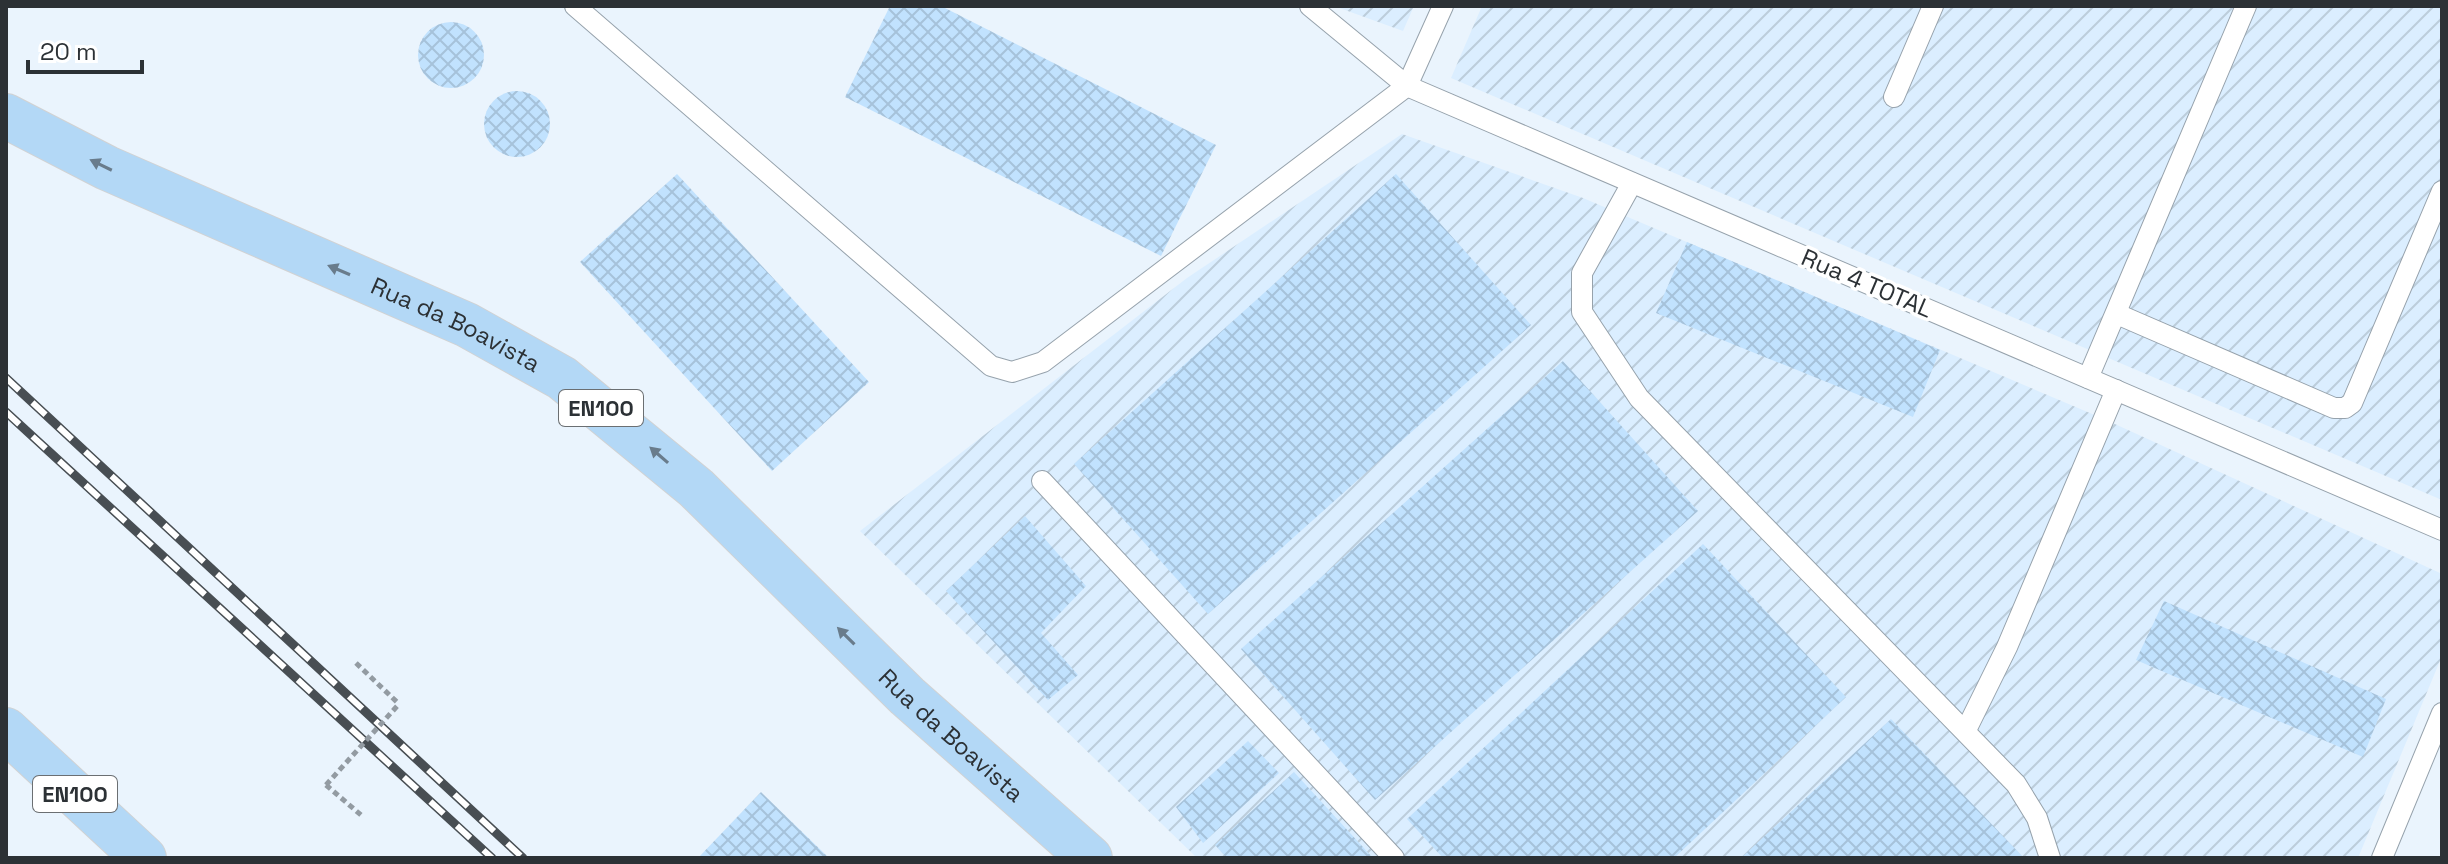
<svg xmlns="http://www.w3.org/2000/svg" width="2448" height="864" viewBox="0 0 2448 864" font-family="'Space Grotesk',sans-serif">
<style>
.industrial{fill:url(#industrial-furrows)}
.building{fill:url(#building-cross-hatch)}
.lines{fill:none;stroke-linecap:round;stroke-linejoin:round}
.lane-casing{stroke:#96a2ac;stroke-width:22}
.primary-casing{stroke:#d1d2d3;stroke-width:46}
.path{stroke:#939ba2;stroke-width:5;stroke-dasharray:6 4;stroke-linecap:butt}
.lane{stroke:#fff;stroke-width:20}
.primary{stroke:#b3d8f6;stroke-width:44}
.rail-casing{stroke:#484e53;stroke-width:9}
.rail{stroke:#fff;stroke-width:6;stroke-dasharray:18;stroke-linecap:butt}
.path-bridge{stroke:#939ba2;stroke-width:5;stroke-dasharray:6 4;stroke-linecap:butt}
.oneway{fill:#697c8c}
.labels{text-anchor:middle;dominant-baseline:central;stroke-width:7;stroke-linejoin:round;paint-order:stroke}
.shield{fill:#fff;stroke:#6b6f72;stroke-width:2}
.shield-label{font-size:22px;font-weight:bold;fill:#2c3135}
.street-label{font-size:24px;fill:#2c3135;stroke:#fff}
</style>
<defs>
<pattern id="industrial-furrows" width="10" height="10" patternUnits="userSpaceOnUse" patternTransform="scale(2)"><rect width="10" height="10" fill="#dbeeff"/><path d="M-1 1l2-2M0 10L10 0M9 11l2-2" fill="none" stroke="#bccddb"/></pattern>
<pattern id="building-cross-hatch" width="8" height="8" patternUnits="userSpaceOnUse" patternTransform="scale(2)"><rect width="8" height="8" fill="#c1e2fe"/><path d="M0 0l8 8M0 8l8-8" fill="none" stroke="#a6c2da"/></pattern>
</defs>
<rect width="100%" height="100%" fill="#eaf4fd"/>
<g class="industrial">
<path d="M 1334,6 L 1414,6 L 1403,31 Z"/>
<path d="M 1482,6 L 2442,6 L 2442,500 L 1451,78 Z"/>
<path d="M 1402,134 L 1583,198 L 2104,419 L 2440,573 L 2442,656 L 2358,858 L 1197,858 L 860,531 L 1187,278 Z"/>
</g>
<g class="building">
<path d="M 890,6 L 941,6 L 1216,145 L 1161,256 L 845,97 Z"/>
<circle cx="451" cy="55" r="33"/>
<circle cx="517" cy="124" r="33"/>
<path d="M 677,174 L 869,382 L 772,471 L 580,262 Z"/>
<path d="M 1396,174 L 1531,325 L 1208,614 L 1074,464 Z"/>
<path d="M 1687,242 L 1940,350 L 1913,417 L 1656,313 Z"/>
<path d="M 1563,361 L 1698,511 L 1375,800 L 1241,649 Z"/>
<path d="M 1025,516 L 1086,586 L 1041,633 L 1078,675 L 1048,700 L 946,591 Z"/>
<path d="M 1703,544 L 1846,697 L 1674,858 L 1443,858 L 1407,819 Z"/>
<path d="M 2164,601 L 2386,699 L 2363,757 L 2136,660 Z"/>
<path d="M 1891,719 L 2024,858 L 1741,858 Z"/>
<path d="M 1248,741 L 1279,773 L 1203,843 L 1176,807 Z"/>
<path d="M 1294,772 L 1373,858 L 1227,858 L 1215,845 Z"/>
<path d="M 761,792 L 829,858 L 698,858 Z"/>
</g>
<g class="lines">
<defs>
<g id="lane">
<path d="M 575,6 L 991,366 L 1012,372 L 1043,362 L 1407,86 L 1443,6"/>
<path d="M 1310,6 L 1407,86 L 2442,530"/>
<path d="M 1894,97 L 1933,6"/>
<path d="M 1632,183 L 1582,273 L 1582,312 L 1639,398 L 2016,784 L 2037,818 L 2050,858"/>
<path d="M 2117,314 L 2334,408 L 2345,408 L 2352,403 L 2442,191"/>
<path d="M 2088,378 L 2246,6"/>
<path d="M 1042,481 L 1394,858"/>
<path d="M 1966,730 L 2007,647 L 2116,390"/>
<path d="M 2382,858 L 2442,713"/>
</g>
<g id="primary">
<path id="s1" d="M 6,116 L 107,168 L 467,325 L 562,378 L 696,488 L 907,696 L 1090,858"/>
<path d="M 6,730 L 144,858"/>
</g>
</defs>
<use href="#lane" class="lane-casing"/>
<use href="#primary" class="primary-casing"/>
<g class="path">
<path d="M 356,663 L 399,704"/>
<path d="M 326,785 L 361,815"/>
</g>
<use href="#lane" class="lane"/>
<use href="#primary" class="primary"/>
<defs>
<g id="rail">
<path d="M 6,378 L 523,858"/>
<path d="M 6,412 L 492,858"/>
</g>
</defs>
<use href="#rail" class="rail-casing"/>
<use href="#rail" class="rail"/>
<path class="path-bridge" d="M 326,785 L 399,704"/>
</g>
<defs><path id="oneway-solid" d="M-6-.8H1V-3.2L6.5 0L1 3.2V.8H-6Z" transform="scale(2)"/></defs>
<g class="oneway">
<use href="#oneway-solid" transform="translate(101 165) rotate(-154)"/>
<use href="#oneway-solid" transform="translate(339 270) rotate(-157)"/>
<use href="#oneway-solid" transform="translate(659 455) rotate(-139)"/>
<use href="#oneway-solid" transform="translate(846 636) rotate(-135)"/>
</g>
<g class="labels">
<g class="shield">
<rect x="559" y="390" width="84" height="36" rx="6"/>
<rect x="33" y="776" width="84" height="36" rx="6"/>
</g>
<g class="shield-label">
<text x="601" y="408">EN100</text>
<text x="75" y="794">EN100</text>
</g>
<g class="street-label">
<text transform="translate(1867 283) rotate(23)">Rua 4 TOTAL</text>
<text stroke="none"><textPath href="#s1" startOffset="496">Rua da Boavista</textPath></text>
<text stroke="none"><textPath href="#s1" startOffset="1144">Rua da Boavista</textPath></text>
</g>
</g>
<rect width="2448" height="864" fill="none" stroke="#2c3135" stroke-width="16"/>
<path d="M28 60v12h114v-12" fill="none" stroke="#2c3135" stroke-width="4"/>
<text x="40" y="60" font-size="24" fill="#2c3135" stroke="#ffffff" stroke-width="6" paint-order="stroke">20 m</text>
</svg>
